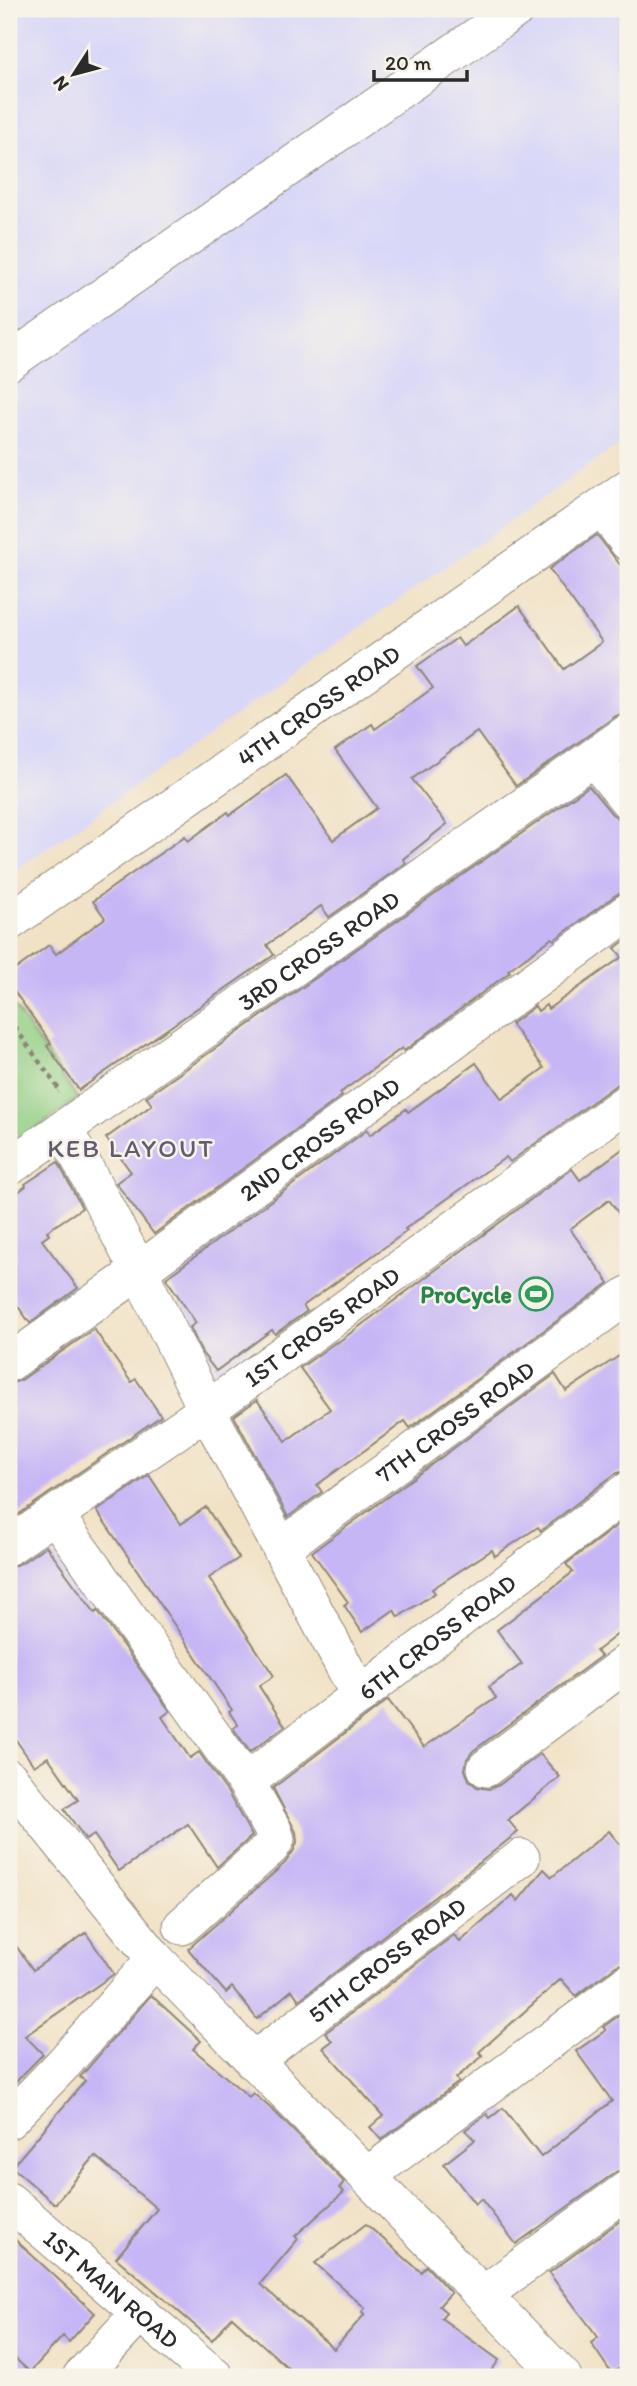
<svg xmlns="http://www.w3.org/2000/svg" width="637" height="2386" viewBox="0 0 637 2386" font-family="Itim,sans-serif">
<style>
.built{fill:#d8d7f8}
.green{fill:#90cd82;stroke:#5e7c56;stroke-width:2}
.building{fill:#c6b6f6}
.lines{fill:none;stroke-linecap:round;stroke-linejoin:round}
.minor-casing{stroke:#8e8678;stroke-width:39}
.path{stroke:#8e8678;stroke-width:4.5;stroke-dasharray:5 5;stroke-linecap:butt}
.minor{stroke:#fff;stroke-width:37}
.labels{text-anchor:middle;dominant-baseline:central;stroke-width:5;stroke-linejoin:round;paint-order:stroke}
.street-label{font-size:24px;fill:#2b2b2b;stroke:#f7f3e8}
.leisure-label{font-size:24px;font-weight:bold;fill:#27864d;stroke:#f7f3e8;text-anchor:end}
.neighbourhood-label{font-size:26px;letter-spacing:2px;fill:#615c72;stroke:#f7f3e8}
</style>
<rect width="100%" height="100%" fill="#f7f3e8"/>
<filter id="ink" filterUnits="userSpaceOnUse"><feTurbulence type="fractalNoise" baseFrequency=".0143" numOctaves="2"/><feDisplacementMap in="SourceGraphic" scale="14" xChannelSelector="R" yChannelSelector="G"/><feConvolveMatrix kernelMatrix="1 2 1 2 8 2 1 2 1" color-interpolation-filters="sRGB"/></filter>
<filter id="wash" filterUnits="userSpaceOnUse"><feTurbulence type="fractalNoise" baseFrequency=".00686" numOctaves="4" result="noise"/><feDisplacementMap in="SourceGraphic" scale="28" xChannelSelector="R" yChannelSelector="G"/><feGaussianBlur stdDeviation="1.57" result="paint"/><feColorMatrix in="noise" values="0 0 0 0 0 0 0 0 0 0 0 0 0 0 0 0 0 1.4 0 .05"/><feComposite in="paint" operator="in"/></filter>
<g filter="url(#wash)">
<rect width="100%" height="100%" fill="#f1e2c6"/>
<path class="built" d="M 9,9 L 628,9 L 628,438 L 9,875 Z"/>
<path class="green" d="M 9,999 L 78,1099 L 9,1148 Z"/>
<g id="blocks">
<g class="building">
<path d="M 597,535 L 628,575 L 628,712 L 616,716 L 516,786 L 477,732 L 412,779 L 447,824 L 403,859 L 406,863 L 329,917 L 321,906 L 267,945 L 274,955 L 79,1090 L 47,1046 L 51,1043 L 9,984 L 9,974 L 49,945 L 56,954 L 105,918 L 93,901 L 185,836 L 188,841 L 228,812 L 230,815 L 286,775 L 333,840 L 377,808 L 335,750 L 372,724 L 375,729 L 433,688 L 417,666 L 457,638 L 463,646 L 519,606 L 564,669 L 602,642 L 549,569 Z"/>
<path d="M 589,786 L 612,814 L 620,819 L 628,821 L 628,891 L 616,895 L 554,940 L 552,938 L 508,970 L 510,972 L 404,1051 L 402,1048 L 340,1093 L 342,1096 L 154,1234 L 116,1183 L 131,1172 L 106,1138 L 152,1105 L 146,1097 Z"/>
<path d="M 628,938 L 628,1081 L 616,1085 L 510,1162 L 506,1157 L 475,1179 L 405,1229 L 407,1231 L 303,1306 L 307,1311 L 275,1334 L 272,1330 L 216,1371 L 202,1353 L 190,1327 L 196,1323 L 166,1278 L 367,1130 L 370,1135 L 406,1109 L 408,1112 L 476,1063 L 502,1099 L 544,1068 L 511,1024 L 535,1006 L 538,1011 L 546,1005 L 548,1009 L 622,957 L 615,948 Z"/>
<path d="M 628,1145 L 628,1226 L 609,1200 L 570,1229 L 609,1283 L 410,1428 L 405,1421 L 317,1485 L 322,1492 L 288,1517 L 234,1416 L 257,1400 L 286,1441 L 330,1409 L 300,1368 L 336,1342 L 337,1343 L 572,1169 L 580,1180 Z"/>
<path d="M 58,1162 L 82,1208 L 47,1231 L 49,1235 L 42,1240 L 78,1288 L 30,1323 L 9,1294 L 9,1199 L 26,1186 L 25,1184 Z"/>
<path d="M 94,1329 L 131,1382 L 136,1379 L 161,1416 L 9,1521 L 9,1384 L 21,1380 Z"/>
<path d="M 628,1350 L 628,1470 L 615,1474 L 541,1531 L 538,1527 L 495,1556 L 492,1550 L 432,1589 L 435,1593 L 398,1617 L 394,1610 L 362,1632 L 344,1605 L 348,1602 L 312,1552 L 555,1374 L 566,1391 Z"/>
<path d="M 149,1475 L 181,1524 L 206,1507 L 239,1558 L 209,1578 L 274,1676 L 259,1686 L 285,1726 L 250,1752 L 233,1728 L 238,1725 L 229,1712 L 232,1710 L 97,1511 Z"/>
<path d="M 628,1517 L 628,1626 L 596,1651 L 601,1656 L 473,1751 L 467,1759 L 465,1770 L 469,1780 L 477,1787 L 489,1789 L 499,1785 L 540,1754 L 560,1777 L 508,1820 L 518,1832 L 483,1860 L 299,2000 L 292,1990 L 257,2019 L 232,1987 L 226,1993 L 188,1949 L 285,1863 L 294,1850 L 297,1842 L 296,1832 L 273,1788 L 388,1700 L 424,1747 L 496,1698 L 489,1687 L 522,1664 L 497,1630 L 573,1572 L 566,1564 Z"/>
<path d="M 46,1546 L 95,1613 L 98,1611 L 170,1711 L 162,1717 L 190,1758 L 199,1752 L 228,1793 L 252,1836 L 217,1867 L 188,1824 L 119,1871 L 94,1835 L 86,1840 L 64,1809 L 78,1800 L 48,1757 L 34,1766 L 9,1730 L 9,1567 L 21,1563 Z"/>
<path d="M 609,1831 L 628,1854 L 628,1962 L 616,1966 L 576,1996 L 561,1979 L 479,2052 L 483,2056 L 456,2078 L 459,2082 L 381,2140 L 370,2127 L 383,2116 L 323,2048 L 332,2041 L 325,2033 L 454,1935 L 460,1942 L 513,1895 L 518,1901 L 544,1869 L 552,1877 Z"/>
<path d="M 86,1933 L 114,1974 L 25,2036 L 43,2054 L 9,2089 L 9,1936 L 33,1970 Z"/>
<path d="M 151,1995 L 201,2041 L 193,2049 L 249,2097 L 253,2093 L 274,2111 L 344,2182 L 339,2188 L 344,2192 L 295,2236 L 298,2239 L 260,2284 L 334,2349 L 365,2314 L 362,2312 L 365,2308 L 315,2263 L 366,2224 L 421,2272 L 426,2266 L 451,2293 L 439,2306 L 446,2312 L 441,2318 L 499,2360 L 487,2377 L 298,2377 L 232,2317 L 212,2340 L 116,2258 L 157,2209 L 95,2156 L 55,2204 L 12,2167 L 85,2081 L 80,2077 Z"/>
<path d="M 628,2009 L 628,2168 L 616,2172 L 516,2244 L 481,2199 L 475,2204 L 444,2164 L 475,2140 L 465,2130 L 487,2114 L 490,2118 L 503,2108 L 541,2157 L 612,2101 L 576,2051 L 606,2030 L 603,2027 Z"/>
<path d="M 628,2215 L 628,2361 L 612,2374 L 591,2343 L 598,2337 L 549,2273 Z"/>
<path d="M 9,2234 L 95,2313 L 69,2342 L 63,2336 L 30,2372 L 9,2353 Z"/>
</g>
</g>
</g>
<g filter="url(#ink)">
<use href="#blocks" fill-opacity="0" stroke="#8e8678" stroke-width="2"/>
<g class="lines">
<defs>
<g id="minor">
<path d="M 9,362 L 516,9"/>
<path d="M 603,508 L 628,542"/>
<path d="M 594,758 L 628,800"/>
<path id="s1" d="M 9,922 L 628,488"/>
<path d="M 64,1129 L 139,1271 L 207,1410 L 360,1696"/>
<path id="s2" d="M 9,1167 L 628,733"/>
<path id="s3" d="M 9,1363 L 139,1271 L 628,912"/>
<path d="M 55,1515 L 246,1782 L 273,1830 L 276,1839 L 271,1847 L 182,1926"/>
<path id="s4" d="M 9,1546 L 207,1410 L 628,1102"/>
<path id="s5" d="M 281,1548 L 628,1295"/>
<path d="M 486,1768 L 628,1662"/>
<path d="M 9,1778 L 155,1959 L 563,2377"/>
<path id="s6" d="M 246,1782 L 628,1491"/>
<path id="s7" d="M 253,2061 L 521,1858"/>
<path d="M 9,2120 L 64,2063 L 155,1959"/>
<path d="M 367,2176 L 628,1983"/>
<path id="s8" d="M 9,2201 L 215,2377"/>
<path d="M 484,2294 L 628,2189"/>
<path d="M 81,2377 L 141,2312"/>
</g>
</defs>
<use href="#minor" class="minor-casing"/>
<path class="path" d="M 9,1019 L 60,1091 L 58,1092"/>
<use href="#minor" class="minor"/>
</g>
</g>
<defs>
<symbol id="stadium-ring" viewBox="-11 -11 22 22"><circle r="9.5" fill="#f7f3e8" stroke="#2e9e5b" stroke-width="1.5"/><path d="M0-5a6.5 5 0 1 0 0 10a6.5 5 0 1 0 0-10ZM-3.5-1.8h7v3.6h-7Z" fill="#2e9e5b"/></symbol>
</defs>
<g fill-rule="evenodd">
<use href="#stadium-ring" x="517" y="1275" width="38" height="38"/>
</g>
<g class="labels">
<g class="street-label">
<text stroke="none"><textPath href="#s1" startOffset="378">4TH CROSS ROAD</textPath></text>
<text stroke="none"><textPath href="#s2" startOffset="378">3RD CROSS ROAD</textPath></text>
<text stroke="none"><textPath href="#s3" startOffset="383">2ND CROSS ROAD</textPath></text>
<text stroke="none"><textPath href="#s4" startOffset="382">1ST CROSS ROAD</textPath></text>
<text stroke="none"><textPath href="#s5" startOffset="215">7TH CROSS ROAD</textPath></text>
<text stroke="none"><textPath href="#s6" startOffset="240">6TH CROSS ROAD</textPath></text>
<text stroke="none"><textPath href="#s7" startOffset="168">5TH CROSS ROAD</textPath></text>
<text stroke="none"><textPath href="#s8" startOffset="135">1ST MAIN ROAD</textPath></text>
</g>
<g class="leisure-label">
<text x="512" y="1294">ProCycle</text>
</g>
<g class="neighbourhood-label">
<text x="131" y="1148">KEB LAYOUT</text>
</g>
</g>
<rect width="637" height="2386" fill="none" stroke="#f7f3e8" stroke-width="35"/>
<g transform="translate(74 74) rotate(234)" stroke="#f7f3e8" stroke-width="5" paint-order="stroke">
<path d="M0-5L12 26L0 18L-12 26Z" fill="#2b2b2b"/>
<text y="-10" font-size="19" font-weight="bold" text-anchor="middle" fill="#2b2b2b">N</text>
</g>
<path d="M374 70v10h93v-10" fill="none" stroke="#2b2b2b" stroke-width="3.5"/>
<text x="385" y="70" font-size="21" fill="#2b2b2b" stroke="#f7f3e8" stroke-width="5" paint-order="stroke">20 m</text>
</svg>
